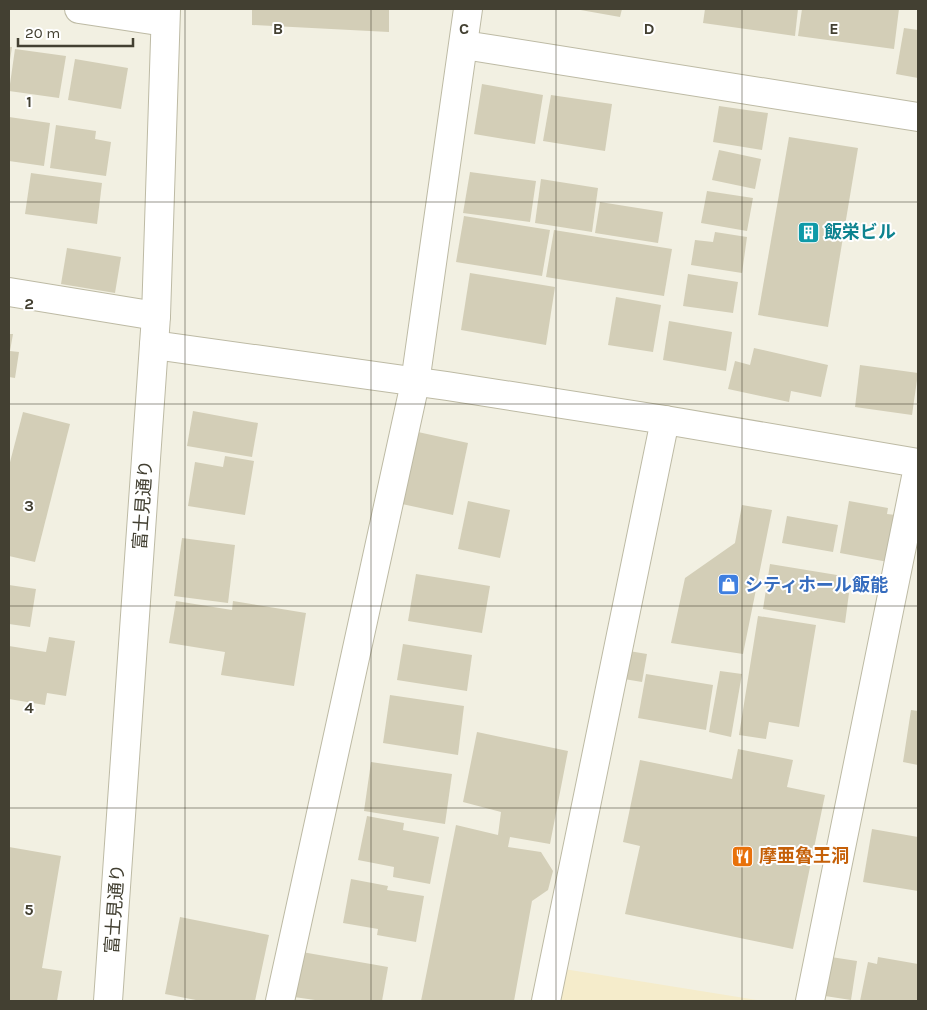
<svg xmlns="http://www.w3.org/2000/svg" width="927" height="1010" viewBox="0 0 927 1010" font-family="Karla,'Noto Sans JP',sans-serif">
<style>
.commercial{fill:#f5eccb}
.building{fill:#d3ceb7}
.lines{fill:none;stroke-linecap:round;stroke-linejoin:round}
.minor-casing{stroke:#bdbaa4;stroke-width:30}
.tertiary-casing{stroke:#bdbaa4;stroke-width:30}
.minor{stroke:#fff;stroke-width:28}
.tertiary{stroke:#fff;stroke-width:28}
.grid{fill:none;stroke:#434032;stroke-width:1;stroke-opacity:0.55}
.labels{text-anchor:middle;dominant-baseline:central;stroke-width:4;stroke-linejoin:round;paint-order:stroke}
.culture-label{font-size:18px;font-weight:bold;fill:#0d838f;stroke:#fff;text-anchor:start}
.street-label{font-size:18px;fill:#434032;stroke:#fff}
.shop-label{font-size:18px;font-weight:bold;fill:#366cbe;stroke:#fff;text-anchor:start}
.food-label{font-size:18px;font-weight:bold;fill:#c56008;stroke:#fff;text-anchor:start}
.grid-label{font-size:16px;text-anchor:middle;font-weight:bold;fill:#434032;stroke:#fff;stroke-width:4;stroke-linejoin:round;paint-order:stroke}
</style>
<rect width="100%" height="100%" fill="#f2f0e2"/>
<path class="commercial" d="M 564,969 L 763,1001 L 557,1001 Z"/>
<g class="building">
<path d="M 252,9 L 389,9 L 389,32 L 252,25 Z"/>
<path d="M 575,9 L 622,9 L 620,17 Z"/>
<path d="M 705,9 L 798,9 L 795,36 L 703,23 Z"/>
<path d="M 802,9 L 899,9 L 894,49 L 798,36 Z"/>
<path d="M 904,28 L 918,30 L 918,78 L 896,74 Z"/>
<path d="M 9,47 L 12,47 L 10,60 L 9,60 Z"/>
<path d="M 15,49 L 66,56 L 59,98 L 9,91 Z"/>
<path d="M 75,59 L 128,68 L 121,109 L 68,100 Z"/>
<path d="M 482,84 L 543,95 L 535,144 L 474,134 Z"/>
<path d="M 551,95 L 612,104 L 605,151 L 543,141 Z"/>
<path d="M 719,106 L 768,113 L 762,150 L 713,142 Z"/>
<path d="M 9,117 L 50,123 L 44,166 L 9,161 Z"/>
<path d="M 56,125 L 96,131 L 95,139 L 111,142 L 106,176 L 50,168 Z"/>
<path d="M 789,137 L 858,148 L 828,327 L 758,315 Z"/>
<path d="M 719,150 L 761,159 L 755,189 L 712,180 Z"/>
<path d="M 470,172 L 536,181 L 530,222 L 463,213 Z"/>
<path d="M 31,173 L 102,183 L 97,224 L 25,214 Z"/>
<path d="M 541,179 L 598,188 L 592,232 L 535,223 Z"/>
<path d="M 707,191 L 753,198 L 747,231 L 701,223 Z"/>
<path d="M 600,202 L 663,212 L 658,243 L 595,233 Z"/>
<path d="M 464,216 L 550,230 L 542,276 L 456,262 Z"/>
<path d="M 554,230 L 672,249 L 664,296 L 546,277 Z"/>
<path d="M 715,232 L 747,237 L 742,273 L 691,265 L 695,240 L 713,242 Z"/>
<path d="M 67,248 L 121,257 L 115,293 L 61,284 Z"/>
<path d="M 470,273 L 555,287 L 546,345 L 461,330 Z"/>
<path d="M 688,274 L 738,282 L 733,313 L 683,306 Z"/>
<path d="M 616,297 L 661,305 L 653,352 L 608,345 Z"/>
<path d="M 669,321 L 732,332 L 726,371 L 663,360 Z"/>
<path d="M 9,334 L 13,334 L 10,351 L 19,352 L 15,378 L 9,377 Z"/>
<path d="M 754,348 L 828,365 L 821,397 L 791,391 L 789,402 L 728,389 L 735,361 L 750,365 Z"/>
<path d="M 860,365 L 918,373 L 912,415 L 855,407 Z"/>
<path d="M 193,411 L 258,423 L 252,457 L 187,446 Z"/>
<path d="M 23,412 L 70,424 L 35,562 L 9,556 L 9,466 Z"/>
<path d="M 418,432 L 468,443 L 453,515 L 402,504 Z"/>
<path d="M 225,456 L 254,461 L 245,515 L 188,506 L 195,462 L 223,467 Z"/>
<path d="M 468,501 L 510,510 L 500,558 L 458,549 Z"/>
<path d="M 849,501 L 888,508 L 887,514 L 896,515 L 888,562 L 840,553 Z"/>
<path d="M 742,505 L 772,510 L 743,654 L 671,643 L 685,578 L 735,543 Z"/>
<path d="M 787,516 L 838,525 L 833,552 L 782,543 Z"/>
<path d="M 182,538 L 235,545 L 228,603 L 174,596 Z"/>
<path d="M 770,564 L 843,576 L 840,592 L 849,593 L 845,623 L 763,609 Z"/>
<path d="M 416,574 L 490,586 L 482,633 L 408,621 Z"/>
<path d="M 9,585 L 36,589 L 30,627 L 9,624 Z"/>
<path d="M 176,601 L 232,610 L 233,601 L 306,613 L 294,686 L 221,675 L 225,652 L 169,643 Z"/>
<path d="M 758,616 L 816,625 L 799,727 L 769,722 L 766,739 L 739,735 Z"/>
<path d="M 49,637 L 75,641 L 66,696 L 47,693 L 45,705 L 9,699 L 9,646 L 46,652 Z"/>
<path d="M 403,644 L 472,655 L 467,691 L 397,680 Z"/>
<path d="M 623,650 L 647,654 L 642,682 L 618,678 Z"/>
<path d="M 720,671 L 742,674 L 731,737 L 709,732 Z"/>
<path d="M 646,674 L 713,685 L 706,730 L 638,718 Z"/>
<path d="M 390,695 L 464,706 L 458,755 L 383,743 Z"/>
<path d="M 911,710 L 918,711 L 918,765 L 903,762 Z"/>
<path d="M 477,732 L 568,751 L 550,844 L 510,837 L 508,847 L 541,852 L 553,871 L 548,890 L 532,901 L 514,1001 L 421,1001 L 456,825 L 498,835 L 501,812 L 463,802 Z"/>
<path d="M 738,749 L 793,760 L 787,787 L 825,795 L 793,949 L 625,914 L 640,846 L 623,842 L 640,760 L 732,779 Z"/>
<path d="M 371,762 L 452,774 L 445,824 L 364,811 Z"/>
<path d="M 367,816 L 404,823 L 403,830 L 439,837 L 430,884 L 393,877 L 394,867 L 358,860 Z"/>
<path d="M 872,829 L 918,837 L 918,891 L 863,882 Z"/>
<path d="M 9,847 L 61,856 L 42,968 L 62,971 L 57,1001 L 9,1001 Z"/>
<path d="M 351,879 L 388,886 L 387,890 L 424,896 L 416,942 L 377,935 L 378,929 L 343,923 Z"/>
<path d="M 180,917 L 269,935 L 255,1001 L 201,1001 L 165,994 Z"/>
<path d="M 302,952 L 388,967 L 382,1001 L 322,1001 L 294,997 Z"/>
<path d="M 831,957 L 857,961 L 851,1000 L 825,996 Z"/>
<path d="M 878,957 L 918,964 L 918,1001 L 860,1001 L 868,962 L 877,964 Z"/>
</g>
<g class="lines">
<defs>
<g id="minor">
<path d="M 79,9 L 165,22"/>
<path d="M 464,45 L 918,117"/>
<path d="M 9,292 L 156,316"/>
<path d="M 280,1001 L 415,383 L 468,9"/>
<path d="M 546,1001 L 665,420"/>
<path d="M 810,1001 L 918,467"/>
</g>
<g id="tertiary">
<path d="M 154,345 L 447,386 L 665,420 L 918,463"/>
<path d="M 108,1001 L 156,316 L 166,9"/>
</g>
</defs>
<use href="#minor" class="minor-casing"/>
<use href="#tertiary" class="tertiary-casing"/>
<use href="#minor" class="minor"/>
<use href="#tertiary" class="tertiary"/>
</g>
<path class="grid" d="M 185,9 L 185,1001M 371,9 L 371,1001M 556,9 L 556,1001M 742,9 L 742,1001M 9,202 L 918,202M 9,404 L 918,404M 9,606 L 918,606M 9,808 L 918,808"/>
<defs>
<symbol id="building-square" viewBox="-11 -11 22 22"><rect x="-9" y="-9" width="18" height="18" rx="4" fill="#0f9aa8" stroke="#fff"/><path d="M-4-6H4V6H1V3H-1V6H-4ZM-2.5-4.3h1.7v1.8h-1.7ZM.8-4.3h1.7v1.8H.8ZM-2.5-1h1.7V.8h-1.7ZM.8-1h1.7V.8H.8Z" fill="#fff"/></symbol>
<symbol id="shop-square" viewBox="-11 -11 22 22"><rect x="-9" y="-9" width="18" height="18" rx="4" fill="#3f7fe0" stroke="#fff"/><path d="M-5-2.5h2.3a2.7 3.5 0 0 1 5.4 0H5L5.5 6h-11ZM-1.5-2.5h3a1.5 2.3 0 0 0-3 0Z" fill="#fff"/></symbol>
<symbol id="restaurant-square" viewBox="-11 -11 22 22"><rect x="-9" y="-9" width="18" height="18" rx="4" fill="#e8710a" stroke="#fff"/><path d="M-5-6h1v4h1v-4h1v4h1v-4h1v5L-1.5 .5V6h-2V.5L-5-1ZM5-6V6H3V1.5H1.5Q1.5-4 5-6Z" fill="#fff"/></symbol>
</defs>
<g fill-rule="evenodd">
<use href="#building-square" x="796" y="220" width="25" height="25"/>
<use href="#shop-square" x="716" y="572" width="25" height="25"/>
<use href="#restaurant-square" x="730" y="844" width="25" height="25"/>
</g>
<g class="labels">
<g class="culture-label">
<text x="824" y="232">飯栄ビル</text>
</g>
<g class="street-label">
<text transform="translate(143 505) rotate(-86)">富士見通り</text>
<text transform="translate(115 909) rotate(-86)">富士見通り</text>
</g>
<g class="shop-label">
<text x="745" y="585">シティホール飯能</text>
</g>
<g class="food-label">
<text x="759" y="856">摩亜魯王洞</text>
</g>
</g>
<g class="grid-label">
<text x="278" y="34">B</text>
<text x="464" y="34">C</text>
<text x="649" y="34">D</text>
<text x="834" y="34">E</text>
<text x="29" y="107">1</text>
<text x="29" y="309">2</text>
<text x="29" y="511">3</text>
<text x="29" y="713">4</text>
<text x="29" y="915">5</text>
</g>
<rect width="927" height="1010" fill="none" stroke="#434032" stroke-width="20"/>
<path d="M18 38v8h115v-8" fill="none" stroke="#434032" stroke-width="2.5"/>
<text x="25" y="38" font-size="15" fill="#434032" stroke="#ffffff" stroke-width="4" paint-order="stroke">20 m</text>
</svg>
